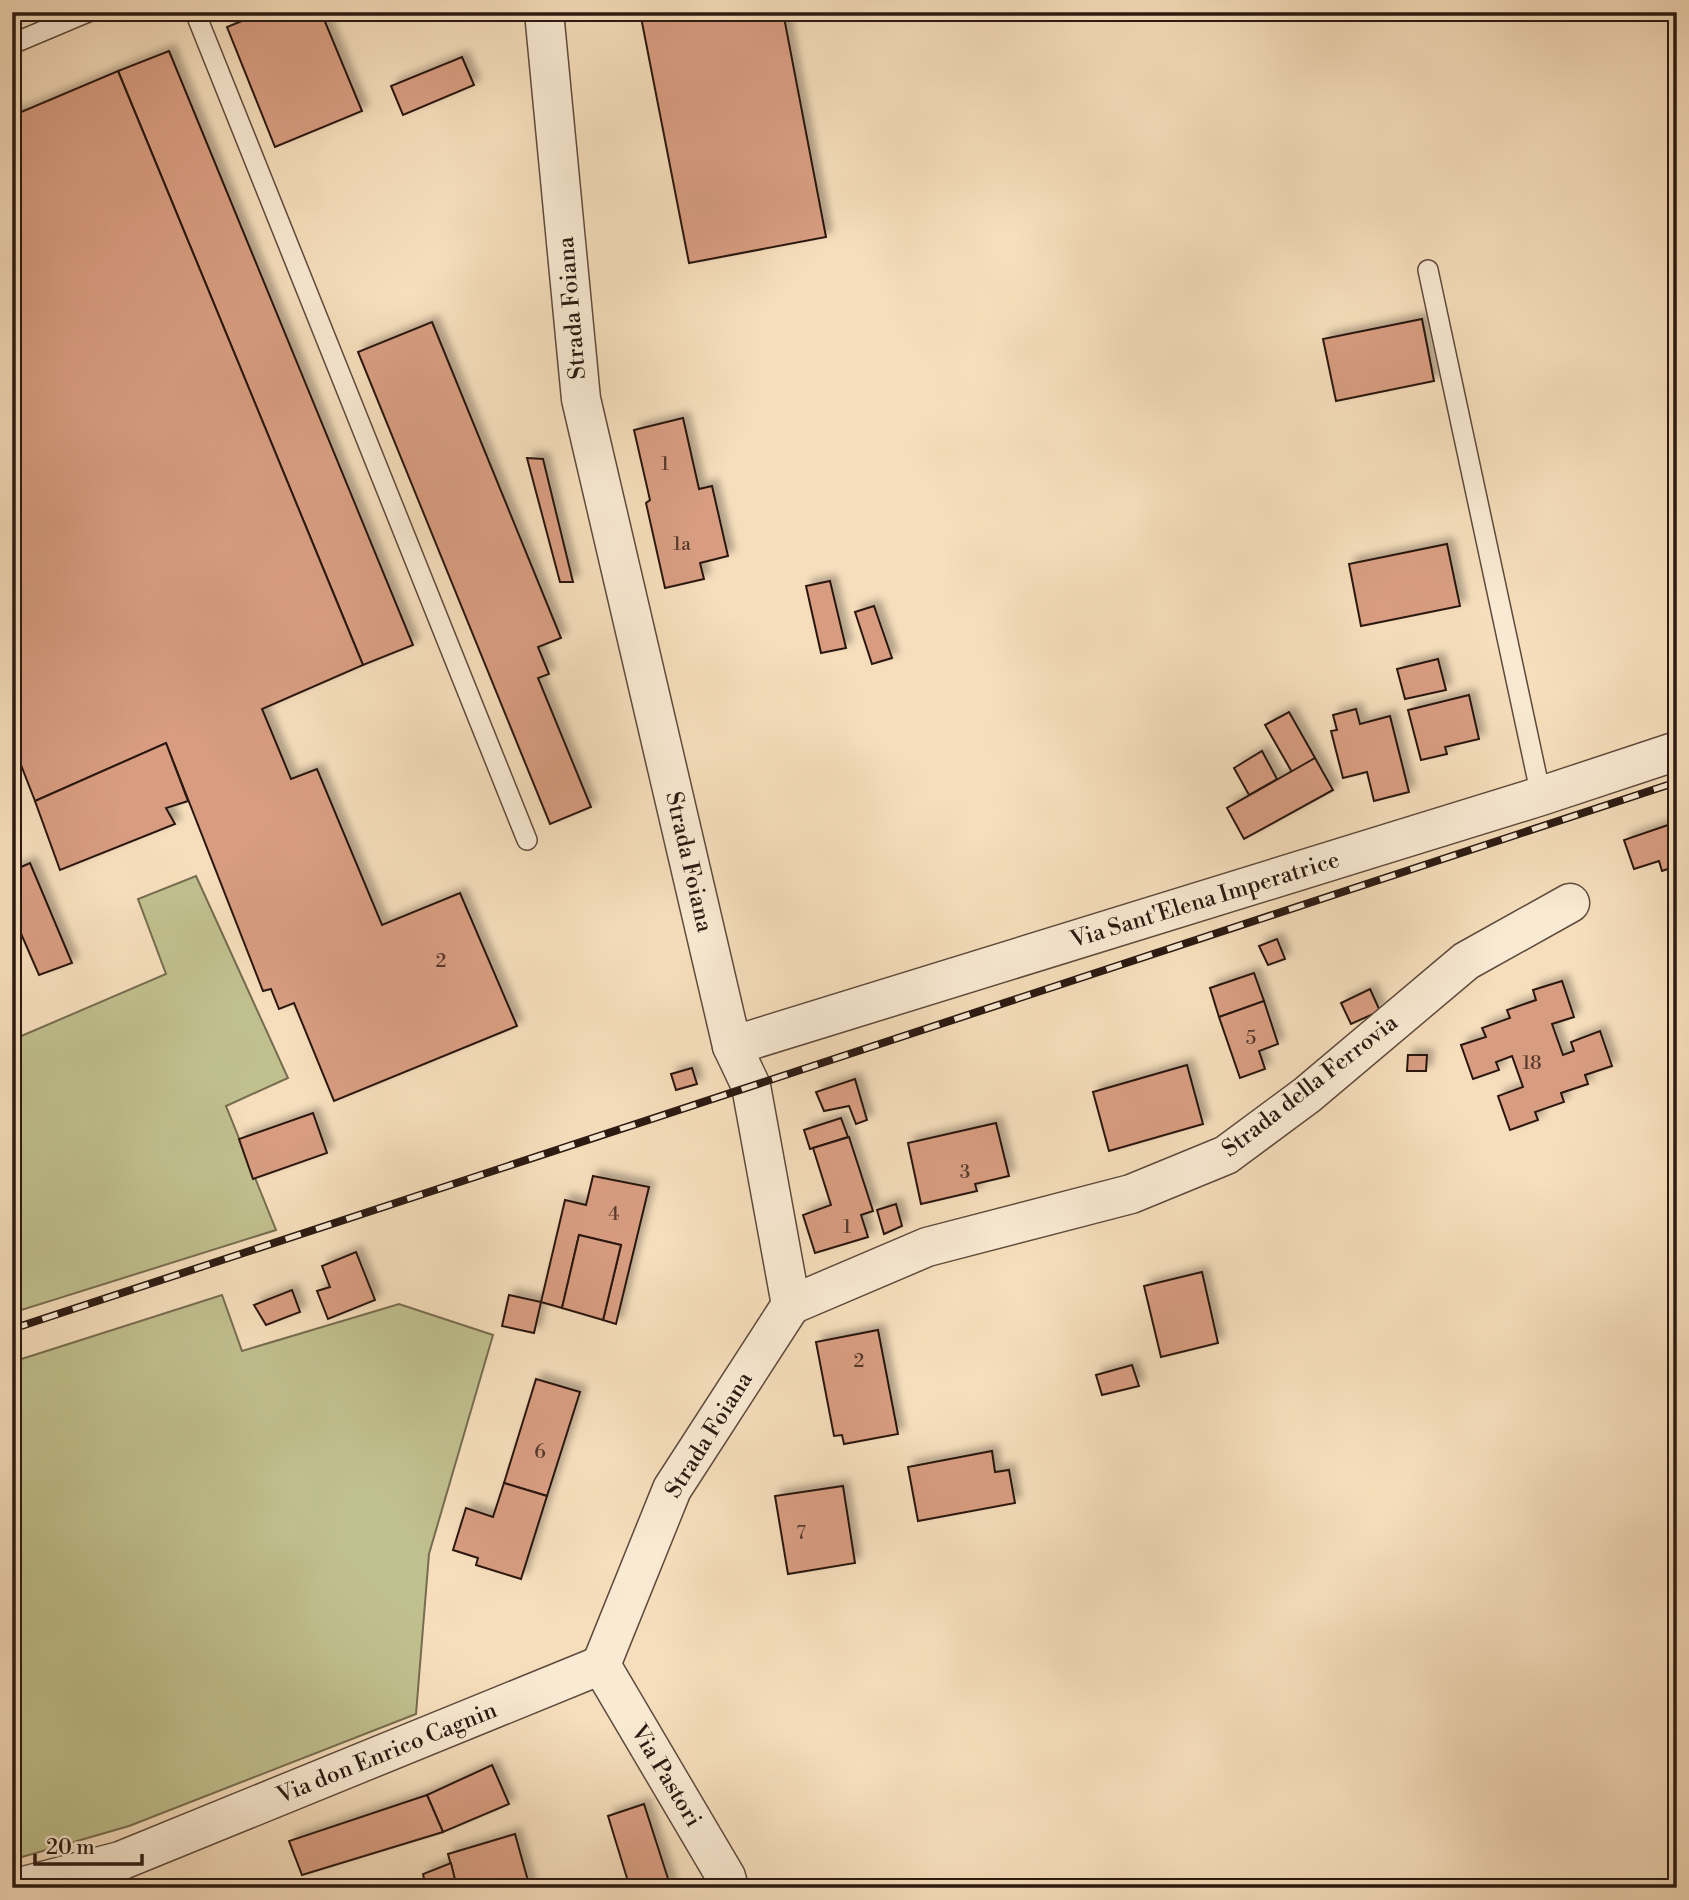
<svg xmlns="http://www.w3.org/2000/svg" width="1689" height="1900" viewBox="0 0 1689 1900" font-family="'Libre Bodoni',serif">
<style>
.green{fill:#c0c08e;stroke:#766c50;stroke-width:2}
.building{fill:#d89d81;stroke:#2b1911;stroke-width:2;filter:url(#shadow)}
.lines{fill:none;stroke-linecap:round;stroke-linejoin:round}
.lane-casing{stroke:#5e4a3c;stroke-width:22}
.street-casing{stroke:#5e4a3c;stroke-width:41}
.lane{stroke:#f9ead3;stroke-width:19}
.street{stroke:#f9ead3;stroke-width:38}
.rail-casing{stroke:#2b1911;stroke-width:8}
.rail{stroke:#f9ead3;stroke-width:5;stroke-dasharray:16;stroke-linecap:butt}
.labels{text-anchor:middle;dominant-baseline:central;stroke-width:5;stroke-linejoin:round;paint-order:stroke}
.number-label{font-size:19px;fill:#563a2d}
.street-label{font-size:23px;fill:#2b1911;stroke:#f9ead3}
</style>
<defs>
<filter id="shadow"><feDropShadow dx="6" dy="-6" stdDeviation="3.5" flood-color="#0004"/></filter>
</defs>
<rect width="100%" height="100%" fill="#f6debc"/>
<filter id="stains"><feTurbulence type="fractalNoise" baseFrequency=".00286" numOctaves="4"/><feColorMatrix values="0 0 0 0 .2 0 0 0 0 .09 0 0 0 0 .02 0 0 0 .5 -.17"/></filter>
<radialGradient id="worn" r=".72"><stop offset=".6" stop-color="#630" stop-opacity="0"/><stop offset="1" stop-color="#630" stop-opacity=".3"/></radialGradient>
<g class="green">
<path d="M 196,876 L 288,1078 L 226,1106 L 276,1230 L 12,1313 L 12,1040 L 166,974 L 138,899 Z"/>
<path d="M 222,1295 L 242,1351 L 399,1304 L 493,1335 L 429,1554 L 416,1714 L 129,1826 L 22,1857 L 12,1855 L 12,1362 Z"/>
</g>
<g class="building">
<path d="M 264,12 L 321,12 L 362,111 L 275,147 L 227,27 Z"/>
<path d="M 640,12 L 783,12 L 826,237 L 689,263 Z"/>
<path d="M 169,51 L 413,645 L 363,665 L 118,71 Z"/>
<path d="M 462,57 L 474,85 L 403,115 L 391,86 Z"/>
<path d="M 118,71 L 363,665 L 262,709 L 291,779 L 317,769 L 382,925 L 460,893 L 517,1026 L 334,1101 L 294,1003 L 279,1009 L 271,989 L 263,991 L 166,743 L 35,801 L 12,742 L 12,112 L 19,113 Z"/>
<path d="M 1422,319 L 1434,381 L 1336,401 L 1323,339 Z"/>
<path d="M 432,322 L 561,638 L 538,647 L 549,674 L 538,678 L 591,807 L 550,824 L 358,352 Z"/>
<path d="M 683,418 L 699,489 L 712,486 L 728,556 L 700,563 L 704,579 L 665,588 L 646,503 L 650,500 L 634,430 Z"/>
<path d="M 527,458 L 543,459 L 573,582 L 560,582 Z"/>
<path d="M 1447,544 L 1460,606 L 1361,626 L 1349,564 Z"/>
<path d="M 830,581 L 846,648 L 821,653 L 806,586 Z"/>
<path d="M 874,606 L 892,658 L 872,664 L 855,612 Z"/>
<path d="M 1438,659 L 1446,690 L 1405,699 L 1397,669 Z"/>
<path d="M 1469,695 L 1479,739 L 1445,747 L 1447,754 L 1421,760 L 1408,710 Z"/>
<path d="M 1356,709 L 1360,724 L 1390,716 L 1409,792 L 1374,801 L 1367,772 L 1343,778 L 1331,731 L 1337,730 L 1333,715 Z"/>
<path d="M 1289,712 L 1315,758 L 1292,772 L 1265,725 Z"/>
<path d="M 166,743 L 188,801 L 166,808 L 175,824 L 60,870 L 35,801 Z"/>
<path d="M 1262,751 L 1277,779 L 1249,795 L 1234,768 Z"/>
<path d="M 1315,758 L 1333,790 L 1244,839 L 1227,808 Z"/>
<path d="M 1671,824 L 1677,829 L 1677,866 L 1662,871 L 1659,861 L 1634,869 L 1624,840 Z"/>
<path d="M 30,863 L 72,963 L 39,975 L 12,913 L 12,871 Z"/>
<path d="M 1277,939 L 1285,959 L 1268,965 L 1259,946 Z"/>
<path d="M 1254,973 L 1264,1001 L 1219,1017 L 1210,988 Z"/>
<path d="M 1562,981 L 1574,1017 L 1552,1024 L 1563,1055 L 1574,1051 L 1571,1042 L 1600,1031 L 1612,1066 L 1585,1075 L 1588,1084 L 1561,1093 L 1564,1102 L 1535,1112 L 1538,1120 L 1510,1130 L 1498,1096 L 1523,1087 L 1512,1056 L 1496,1062 L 1499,1070 L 1473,1079 L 1461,1045 L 1486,1037 L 1482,1028 L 1510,1018 L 1507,1010 L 1536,1000 L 1533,990 Z"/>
<path d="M 1370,989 L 1380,1011 L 1351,1024 L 1341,1003 Z"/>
<path d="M 1264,1001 L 1278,1044 L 1259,1051 L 1265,1069 L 1240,1078 L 1219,1017 Z"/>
<path d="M 1408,1055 L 1427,1055 L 1426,1071 L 1407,1071 Z"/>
<path d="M 1187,1065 L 1203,1124 L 1109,1151 L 1093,1092 Z"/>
<path d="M 692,1068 L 697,1084 L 676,1090 L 671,1074 Z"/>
<path d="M 855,1079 L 867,1120 L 856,1124 L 849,1106 L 824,1111 L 816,1092 Z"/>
<path d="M 313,1113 L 327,1153 L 253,1179 L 239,1139 Z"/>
<path d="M 841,1118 L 848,1137 L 810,1149 L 804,1130 Z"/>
<path d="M 996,1123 L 1009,1176 L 975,1184 L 977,1191 L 921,1204 L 908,1143 Z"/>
<path d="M 849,1137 L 873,1211 L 861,1215 L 868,1237 L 815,1253 L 803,1215 L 831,1205 L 813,1148 Z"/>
<path d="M 593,1176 L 649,1187 L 616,1324 L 603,1320 L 621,1245 L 579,1235 L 562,1308 L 541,1302 L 565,1200 L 586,1205 Z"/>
<path d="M 896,1204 L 902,1226 L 884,1234 L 877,1210 Z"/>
<path d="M 579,1235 L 621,1245 L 603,1320 L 562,1308 Z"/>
<path d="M 356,1252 L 375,1300 L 328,1319 L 317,1291 L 330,1287 L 322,1266 Z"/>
<path d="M 1202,1272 L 1218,1343 L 1161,1357 L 1144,1286 Z"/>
<path d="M 292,1290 L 300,1312 L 266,1325 L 254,1305 Z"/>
<path d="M 509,1295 L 541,1302 L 534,1333 L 502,1326 Z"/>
<path d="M 878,1330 L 898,1434 L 844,1444 L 842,1435 L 834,1436 L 816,1342 Z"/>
<path d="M 1132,1365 L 1139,1386 L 1102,1395 L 1096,1375 Z"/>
<path d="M 536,1379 L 580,1392 L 547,1496 L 504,1483 Z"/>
<path d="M 992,1451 L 995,1472 L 1009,1470 L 1015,1503 L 918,1521 L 908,1467 Z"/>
<path d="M 504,1483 L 547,1496 L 521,1579 L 476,1565 L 478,1558 L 453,1550 L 466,1508 L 493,1517 Z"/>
<path d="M 843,1486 L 855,1563 L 788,1574 L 775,1496 Z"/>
<path d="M 492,1765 L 509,1804 L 443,1832 L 427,1795 Z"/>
<path d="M 427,1795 L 443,1832 L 302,1875 L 289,1841 Z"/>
<path d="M 644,1804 L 671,1888 L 630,1888 L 608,1816 Z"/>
<path d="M 515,1834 L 530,1888 L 457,1888 L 448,1854 Z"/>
<path d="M 451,1863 L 457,1888 L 426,1888 L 423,1874 Z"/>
</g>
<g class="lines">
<defs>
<g id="lane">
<path d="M 195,12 L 527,840"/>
<path d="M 12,44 L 88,12"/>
<path d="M 1428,270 L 1541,796"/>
</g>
<g id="street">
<path d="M 544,12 L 581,399 L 732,1046 L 751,1086 L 791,1305 L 672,1489 L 601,1665"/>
<path d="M 732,1046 L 1541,796 L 1677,751"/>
<path d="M 791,1305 L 927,1247 L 1131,1194 L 1226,1155 L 1307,1095 L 1466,961 L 1570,903"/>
<path d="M 601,1665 L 726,1877 L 729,1888"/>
<path d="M 12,1886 L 20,1887 L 120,1861 L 601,1665"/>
</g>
</defs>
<use href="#lane" class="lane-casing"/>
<use href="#street" class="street-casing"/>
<use href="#lane" class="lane"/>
<use href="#street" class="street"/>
<defs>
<path id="rail" d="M 12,1329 L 1677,782"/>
</defs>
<use href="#rail" class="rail-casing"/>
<use href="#rail" class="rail"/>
</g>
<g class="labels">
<g class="number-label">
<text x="665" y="464">1</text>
<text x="682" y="544">1a</text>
<text x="441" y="961">2</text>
<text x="1251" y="1038">5</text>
<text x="1532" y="1063">18</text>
<text x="965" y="1172">3</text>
<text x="614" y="1214">4</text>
<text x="847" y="1227">1</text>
<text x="859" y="1361">2</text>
<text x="540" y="1452">6</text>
<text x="801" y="1533">7</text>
</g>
<g class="street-label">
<text transform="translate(572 308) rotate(-95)">Strada Foiana</text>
<text transform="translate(689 862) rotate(77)">Strada Foiana</text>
<text transform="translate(1205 900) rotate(-17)">Via Sant'Elena Imperatrice</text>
<text transform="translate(1310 1086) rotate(-38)">Strada della Ferrovia</text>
<text transform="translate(709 1435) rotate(-58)">Strada Foiana</text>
<text transform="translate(387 1753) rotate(-22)">Via don Enrico Cagnin</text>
<text transform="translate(666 1776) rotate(59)">Via Pastori</text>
</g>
</g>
<rect width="1689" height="1900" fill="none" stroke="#f6debc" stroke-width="42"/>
<rect x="14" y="14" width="1661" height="1872" fill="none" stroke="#2b1911" stroke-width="3.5"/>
<rect x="21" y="21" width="1647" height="1858" fill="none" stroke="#2b1911" stroke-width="2"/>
<path d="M35 1854v10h107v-10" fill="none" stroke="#2b1911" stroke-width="3.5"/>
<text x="46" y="1854" font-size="21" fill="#2b1911" stroke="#f9ead3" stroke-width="5" paint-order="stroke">20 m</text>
<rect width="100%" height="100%" filter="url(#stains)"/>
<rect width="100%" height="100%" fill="url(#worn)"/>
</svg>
